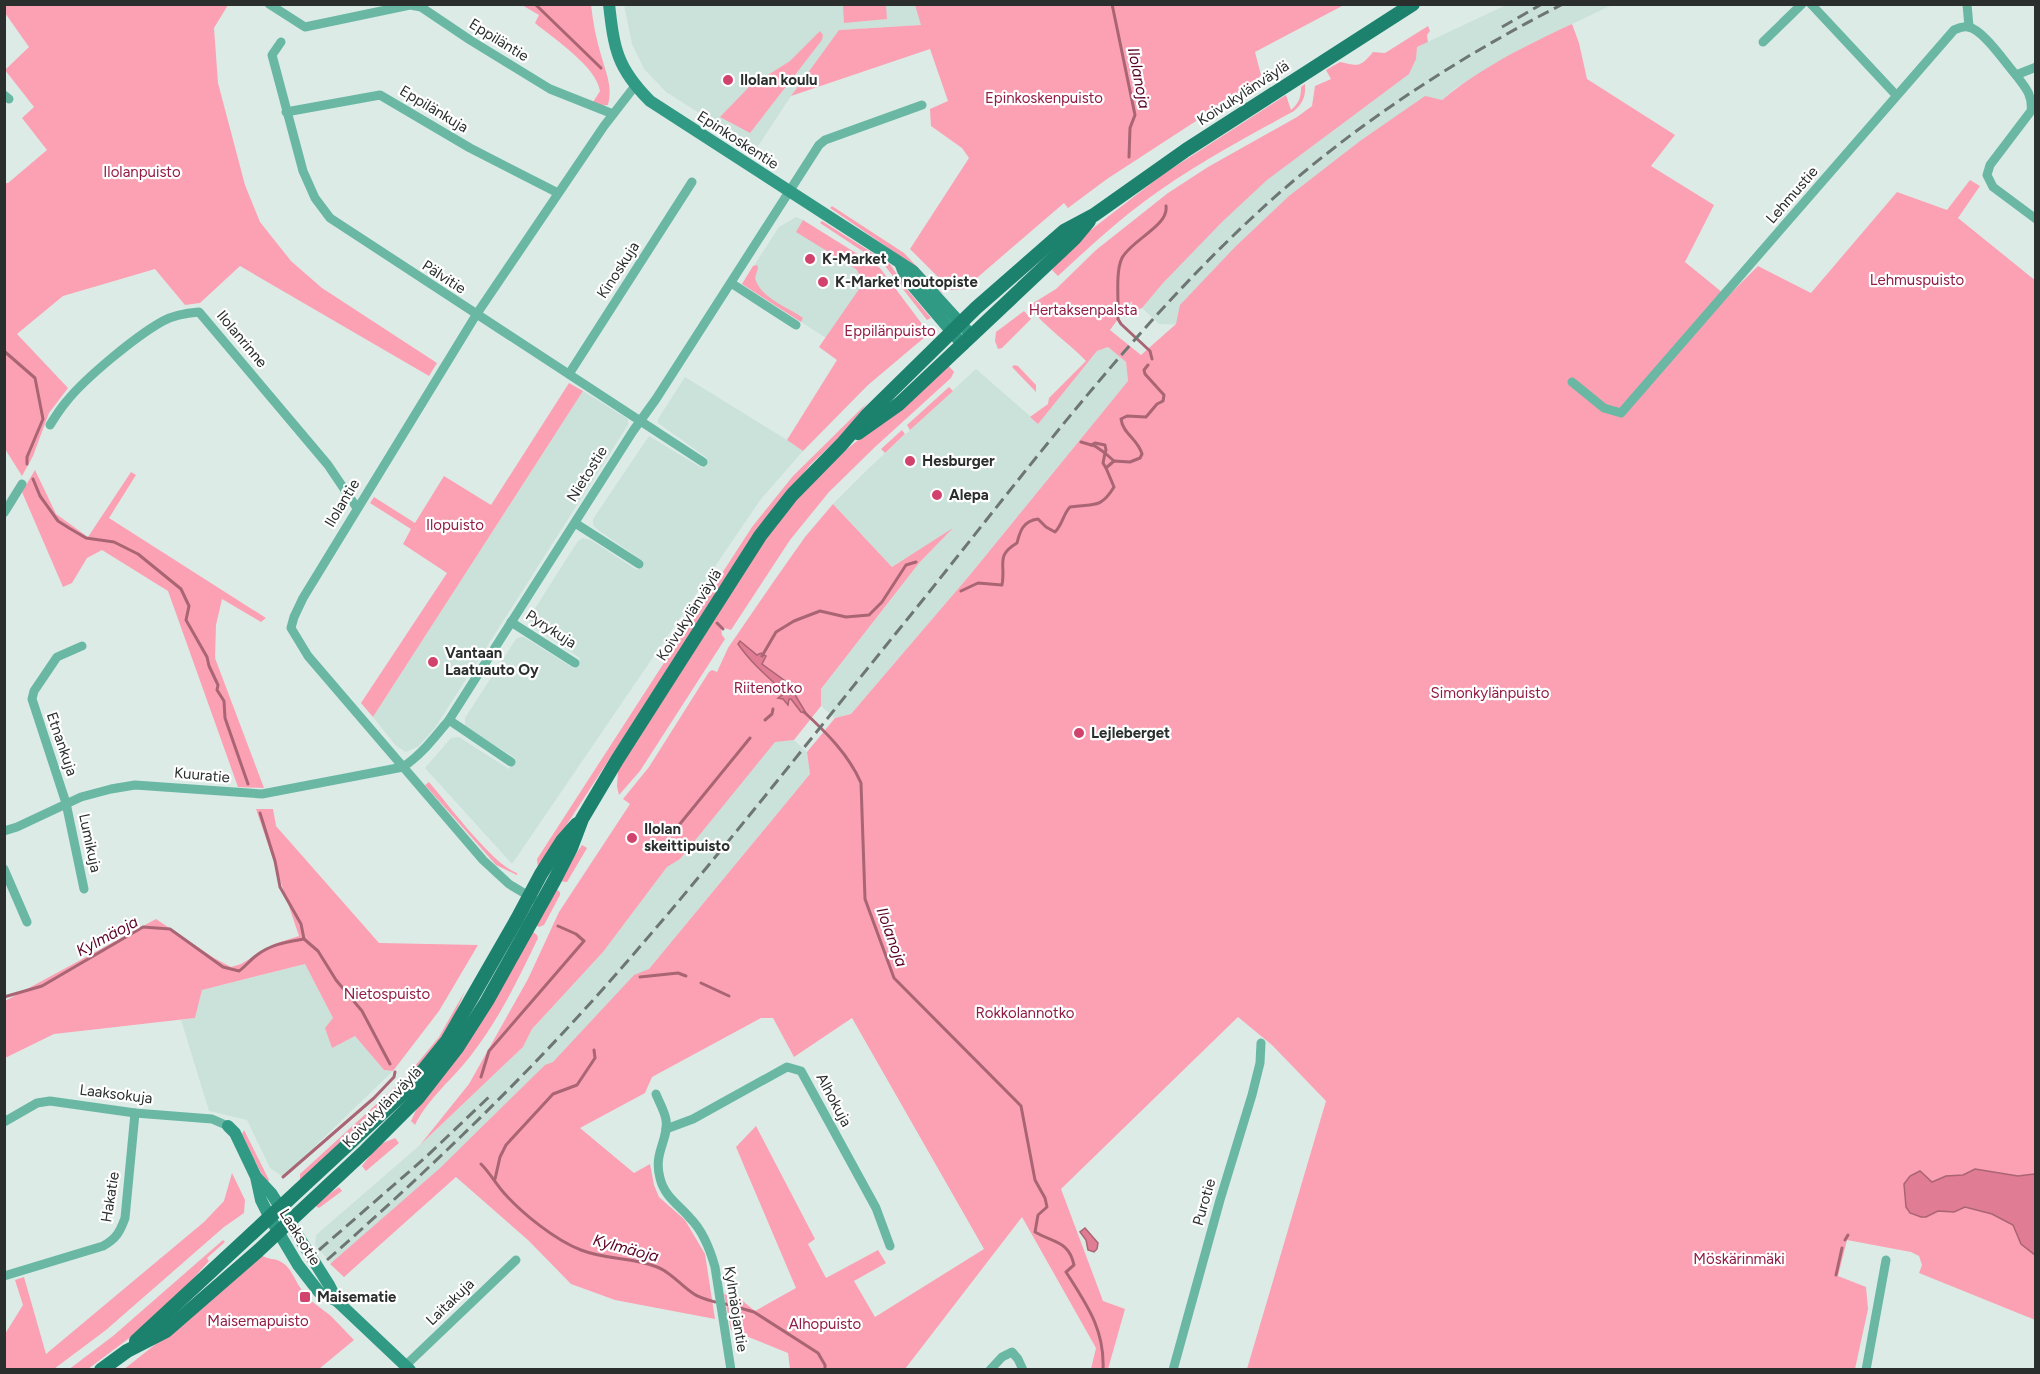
<svg xmlns="http://www.w3.org/2000/svg" width="2040" height="1374" viewBox="0 0 2040 1374" font-family="Figtree,sans-serif">
<style>
.built{fill:#cbe2db}
.green{fill:#fba1b3}
.water{fill:#e07c93;stroke:#a96574;stroke-width:1.5}
.lines{fill:none;stroke-linecap:round;stroke-linejoin:round}
.stream{stroke:#a96574;stroke-width:3}
.street{stroke:#6ab8a4;stroke-width:9}
.secondary{stroke:#319a84;stroke-width:12}
.primary{stroke:#1c826e;stroke-width:14}
.rail{stroke:#6e7673;stroke-width:3;stroke-dasharray:12 6;stroke-linecap:butt}
.poi-dot{fill:#d1436d;stroke:#fff;stroke-width:2}
.labels{text-anchor:middle;dominant-baseline:central;stroke-width:4.5;stroke-linejoin:round;paint-order:stroke}
.street-label{font-size:15px;fill:#2a2f2d;stroke:#fff}
.poi-label{font-size:15px;font-weight:bold;fill:#2a2f2d;stroke:#fff;text-anchor:start}
.park-label{font-size:15px;fill:#921c45;stroke:#fff}
.water-label{font-size:16px;font-style:italic;fill:#5b0024;stroke:#fff}
</style>
<rect width="100%" height="100%" fill="#ddebe7"/>
<g class="built">
<path d="M 624,5 L 915,5 L 922,25 L 839,30 L 791,96 L 756,149 L 666,92 L 644,69 L 632,44 Z"/>
<path d="M 1506,5 L 1612,5 L 1526,46 L 1456,88 L 1399,136 L 1188,325 L 1159,324 L 1142,308 L 1144,286 L 1400,55 Z"/>
<path d="M 796,217 L 803,220 L 797,232 L 856,269 L 860,276 L 884,291 L 819,347 L 826,338 L 742,284 L 779,227 Z"/>
<path d="M 1108,347 L 1126,362 L 1128,381 L 969,576 L 851,714 L 835,718 L 821,706 L 821,689 L 919,563 L 950,531 L 892,567 L 833,504 L 869,468 L 976,369 L 1038,423 L 1097,351 Z"/>
<path d="M 685,377 L 787,440 L 803,451 L 761,499 L 512,864 L 425,768 L 451,738 L 459,737 L 509,769 L 515,758 L 465,727 L 465,718 L 516,639 L 520,637 L 524,637 L 575,669 L 580,658 L 531,626 L 529,621 L 530,616 L 578,541 L 583,538 L 591,540 L 637,570 L 643,561 L 598,530 L 593,525 L 593,519 L 649,436 L 702,468 L 707,458 L 658,423 L 658,419 Z"/>
<path d="M 583,391 L 628,419 L 628,425 L 435,728 L 419,746 L 406,752 L 396,746 L 373,717 Z"/>
<path d="M 794,740 L 807,752 L 810,774 L 649,969 L 344,1277 L 315,1245 L 316,1235 L 420,1145 L 523,1047 L 532,1029 L 603,952 L 667,867 L 680,859 L 775,741 Z"/>
<path d="M 305,964 L 333,1018 L 331,1048 L 355,1036 L 384,1070 L 393,1071 L 283,1177 L 270,1168 L 247,1120 L 209,1111 L 181,1020 L 195,1018 L 202,990 Z"/>
</g>
<g class="green">
<path d="M 5,4 L 228,5 L 214,28 L 218,83 L 245,185 L 260,222 L 291,261 L 322,288 L 437,363 L 429,376 L 240,266 L 200,303 L 185,305 L 155,269 L 63,296 L 17,334 L 68,388 L 49,413 L 33,456 L 22,476 L 5,449 L 5,183 L 8,183 L 47,150 L 22,118 L 34,107 L 5,70 L 29,47 L 5,13 Z"/>
<path d="M 522,5 L 591,5 C 593,22 596,39 601,55 C 606,73 613,87 608,105 L 600,106 L 593,102 L 600,91 C 596,66 554,39 535,23 L 539,15 Z"/>
<path d="M 843,5 L 886,5 L 887,19 L 844,23 Z"/>
<path d="M 915,5 L 915,4 L 1344,5 L 1255,52 L 1261,75 L 1256,82 L 1107,179 L 1068,208 L 1064,203 L 964,289 L 951,290 L 910,249 L 969,158 L 962,148 L 931,126 L 930,109 L 948,101 L 930,49 L 791,96 L 839,30 L 921,25 Z"/>
<path d="M 1572,24 L 1579,43 L 1587,79 L 1675,135 L 1651,166 L 1714,205 L 1685,262 L 1723,293 L 1728,296 L 1758,266 L 1811,293 L 1897,192 L 1947,210 L 1970,180 L 1980,186 L 1958,218 L 2036,281 L 2035,1320 L 1919,1273 L 1922,1265 L 1919,1256 L 1911,1252 L 1847,1240 L 1838,1276 L 1866,1287 L 1868,1309 L 1855,1369 L 1247,1369 L 1326,1101 L 1272,1045 L 1238,1017 L 1061,1189 L 1103,1301 L 1125,1309 L 1108,1369 L 1091,1369 L 1096,1348 L 1022,1217 L 905,1369 L 790,1369 L 788,1353 L 731,1330 L 724,1294 L 739,1298 L 755,1311 L 796,1288 L 736,1147 L 756,1126 L 815,1239 L 808,1244 L 826,1278 L 878,1250 L 886,1263 L 854,1281 L 875,1317 L 984,1249 L 852,1018 L 794,1057 L 773,1018 L 761,1018 L 652,1077 L 645,1093 L 580,1128 L 634,1173 L 650,1164 L 654,1185 L 659,1197 L 685,1220 L 705,1254 L 715,1319 L 615,1300 L 571,1284 L 529,1241 L 456,1177 L 344,1277 L 330,1264 L 439,1169 L 545,1065 L 553,1062 L 634,975 L 649,969 L 810,774 L 807,752 L 835,718 L 851,714 L 969,576 L 1128,381 L 1126,362 L 1108,347 L 1097,351 L 1038,424 L 1030,417 L 1048,404 L 1049,398 L 1086,361 C 1068,342 1046,328 1030,308 L 1030,305 L 1056,289 L 1096,250 L 1168,193 L 1208,167 L 1297,117 L 1312,106 L 1315,86 L 1331,79 L 1326,70 L 1340,62 C 1358,66 1360,68 1373,52 L 1385,53 L 1428,26 L 1430,31 L 1427,35 L 1428,42 L 1417,47 L 1416,59 L 1409,74 L 1267,180 L 1222,222 L 1163,283 L 1142,308 L 1133,312 L 1131,308 L 1132,301 L 1125,310 L 1126,317 L 1121,315 L 1110,330 L 1141,355 L 1176,324 L 1180,305 L 1235,247 L 1289,196 L 1360,141 L 1425,96 L 1442,100 C 1480,68 1527,45 1572,24 Z"/>
<path d="M 820,31 L 823,35 L 822,40 L 750,133 L 720,117 L 749,87 L 790,61 Z"/>
<path d="M 1305,84 C 1306,96 1303,103 1294,111 C 1243,139 1191,167 1145,201 C 1114,224 1086,250 1058,276 L 1052,270 L 1064,253 L 1083,236 L 1162,175 L 1286,95 L 1291,110 C 1299,103 1301,98 1301,87 Z"/>
<path d="M 832,206 L 904,253 L 944,295 L 900,256 L 830,208 Z"/>
<path d="M 803,220 L 880,268 L 925,328 L 925,337 L 868,385 L 803,451 L 787,440 L 837,360 L 819,347 L 866,279 L 860,276 L 856,269 L 796,232 Z"/>
<path d="M 822,221 L 890,264 L 905,287 L 931,318 L 927,320 L 885,266 L 820,223 Z"/>
<path d="M 757,265 L 758,268 L 755,278 C 761,299 788,307 803,318 L 801,322 L 742,284 L 753,266 Z"/>
<path d="M 1024,311 L 1031,319 L 1002,348 L 998,349 L 995,341 L 996,332 Z"/>
<path d="M 948,365 L 954,372 L 951,378 L 875,447 L 829,492 L 790,540 L 731,630 L 724,628 L 721,629 L 722,635 L 725,639 L 640,771 L 619,795 L 617,786 L 618,771 L 763,543 L 802,492 L 828,465 Z"/>
<path d="M 1014,365 L 1018,366 L 1036,385 L 1036,392 L 1012,367 Z"/>
<path d="M 569,383 L 583,391 L 373,717 L 361,703 L 447,573 L 403,544 L 411,529 L 370,503 L 374,497 L 415,523 L 444,476 L 491,505 Z"/>
<path d="M 949,387 L 953,391 L 910,430 L 907,425 Z"/>
<path d="M 867,403 L 846,431 L 811,464 L 759,528 L 538,869 L 537,859 L 752,527 L 793,476 Z"/>
<path d="M 902,430 L 905,434 L 885,453 L 881,449 Z"/>
<path d="M 35,470 L 56,514 L 88,537 L 131,472 L 136,475 L 109,518 L 266,618 L 261,622 L 222,599 L 216,625 L 215,658 L 264,788 L 238,787 L 168,591 L 102,550 L 87,558 L 72,583 L 63,587 L 22,492 Z"/>
<path d="M 833,504 L 892,567 L 953,528 L 919,563 L 821,689 L 821,706 L 794,740 L 775,742 L 680,859 L 667,867 L 603,952 L 532,1029 L 523,1047 L 420,1145 L 469,1084 L 528,979 L 559,912 L 630,804 L 623,799 L 649,767 L 709,672 L 712,670 L 717,672 L 728,648 L 774,581 L 805,537 Z"/>
<path d="M 429,782 C 447,803 493,865 517,873 L 517,875 L 496,865 L 425,785 Z"/>
<path d="M 256,809 L 273,809 L 276,826 L 379,943 L 478,945 L 439,1011 L 393,1071 L 384,1070 L 355,1036 L 332,1048 L 325,1028 L 333,1018 L 305,964 L 202,990 L 195,1018 L 54,1034 L 5,1058 L 5,1001 L 156,919 L 214,958 L 231,967 L 241,964 L 274,944 L 299,936 Z"/>
<path d="M 582,845 L 587,848 L 567,882 L 558,881 Z"/>
<path d="M 555,888 L 560,892 L 560,895 L 544,925 L 539,927 L 536,925 Z"/>
<path d="M 532,931 L 537,935 L 538,938 C 519,978 499,1019 472,1054 C 454,1078 428,1098 415,1125 L 411,1121 L 420,1101 Z"/>
<path d="M 465,991 L 449,1028 L 416,1074 L 300,1182 L 300,1174 L 405,1078 L 439,1037 Z"/>
<path d="M 244,1130 L 269,1180 L 268,1182 L 263,1177 L 242,1134 Z"/>
<path d="M 395,1138 L 399,1143 L 366,1171 L 362,1166 L 378,1145 Z"/>
<path d="M 232,1173 L 245,1200 L 244,1213 L 224,1227 L 106,1330 L 54,1369 L 5,1369 L 5,1334 L 23,1305 L 15,1280 L 24,1277 L 46,1354 L 204,1222 L 224,1201 Z"/>
<path d="M 339,1187 L 342,1191 L 319,1208 L 314,1205 Z"/>
<path d="M 223,1240 L 225,1242 L 207,1258 L 209,1261 L 178,1295 L 132,1336 L 88,1369 L 68,1370 L 113,1336 Z"/>
<path d="M 260,1254 C 268,1261 275,1257 283,1263 C 292,1269 296,1283 303,1292 L 300,1294 L 307,1302 L 310,1300 L 331,1316 L 354,1340 L 319,1369 L 123,1370 L 195,1313 Z"/>
</g>
<g class="water">
<path d="M 740,641 L 757,655 L 761,653 L 766,656 L 762,664 L 788,683 L 806,713 L 801,712 L 791,699 L 789,699 L 788,705 L 783,699 L 778,698 L 785,693 C 769,678 751,663 738,644 Z"/>
<path d="M 1975,1169 L 2018,1176 L 2035,1174 L 2035,1255 L 2021,1244 L 2013,1225 L 1992,1214 L 1965,1207 L 1954,1212 L 1938,1211 L 1926,1217 L 1921,1217 L 1910,1213 L 1906,1207 L 1904,1184 L 1910,1176 L 1920,1171 L 1932,1182 L 1946,1176 L 1963,1175 Z"/>
<path d="M 1085,1228 L 1098,1243 L 1097,1249 L 1094,1252 L 1088,1250 L 1086,1240 L 1080,1232 Z"/>
</g>
<g class="lines">
<g class="stream">
<path d="M 535,4 L 601,68"/>
<path d="M 1112,4 L 1135,115 L 1130,128 L 1129,157"/>
<path d="M 4,351 L 35,378 L 43,419 L 27,457 L 27,464"/>
<path d="M 1152,359 L 1150,351 L 1121,324 L 1118,319 C 1119,303 1115,272 1122,258 C 1131,240 1169,226 1166,206"/>
<path d="M 1081,442 L 1095,446 L 1105,453 L 1103,463 L 1106,468"/>
<path d="M 1091,445 L 1095,443 L 1105,445 L 1106,450 L 1105,453 L 1114,461"/>
<path d="M 33,479 L 40,496 L 58,521 L 69,528 L 86,538 L 114,542 L 138,554 L 181,589 L 189,606 L 186,620 L 207,657 L 209,666 L 218,685 L 217,690 L 224,701 L 225,718 L 248,784"/>
<path d="M 961,591 L 978,583 L 1002,585 C 1006,564 995,556 1017,543 C 1020,531 1023,521 1038,519 L 1046,527 L 1055,532 C 1063,524 1063,514 1070,507 C 1093,503 1100,510 1114,487 L 1106,468 L 1114,461 L 1130,462 L 1140,458 L 1142,454 C 1138,439 1123,434 1121,419 L 1127,416 L 1146,417 L 1157,404 L 1163,401 L 1164,395 L 1145,374 L 1144,370 L 1148,365"/>
<path d="M 717,623 L 723,629"/>
<path d="M 762,656 L 776,632 L 794,621 L 820,611 L 846,617 L 869,615 L 882,602 L 906,565 L 916,562"/>
<path d="M 804,712 C 826,732 849,755 861,783 L 865,899 L 894,978 L 1021,1106 L 1035,1180 L 1045,1198 L 1047,1207 L 1038,1215 L 1035,1232 C 1054,1243 1069,1241 1074,1265 L 1066,1272 C 1087,1305 1105,1330 1103,1370"/>
<path d="M 765,720 L 772,714 L 773,709"/>
<path d="M 260,813 L 275,861 L 280,887 L 301,924 L 304,939"/>
<path d="M 675,830 L 750,738"/>
<path d="M 640,977 L 678,973 L 686,976"/>
<path d="M 701,983 L 729,996"/>
<path d="M 4,997 L 42,986 L 143,927 L 170,929 L 223,967 L 239,971 C 246,966 250,960 257,955 C 271,944 287,942 304,939 L 318,951 L 336,980 L 362,1011 L 390,1064"/>
<path d="M 481,1077 L 489,1051 L 584,941 L 576,934 L 558,926"/>
<path d="M 481,1164 C 490,1173 496,1184 504,1193 C 523,1214 555,1240 581,1250 C 606,1260 632,1257 657,1267 C 671,1272 681,1286 694,1294 C 700,1298 708,1300 715,1302"/>
<path d="M 283,1177 L 374,1098 L 394,1077 L 395,1072"/>
<path d="M 495,1179 L 500,1157 L 506,1145 L 553,1094 L 577,1085 L 595,1058 L 594,1050"/>
<path d="M 1845,1240 L 1848,1235"/>
<path d="M 1836,1275 L 1842,1248"/>
<path d="M 726,1304 L 754,1312 L 818,1353 L 825,1365 L 825,1370"/>
</g>
<g class="street">
<path d="M 269,4 L 305,27 L 410,5 L 421,7 L 470,40 L 550,89 L 613,114"/>
<path d="M 1811,4 L 1896,95"/>
<path d="M 1967,4 L 1969,27"/>
<path d="M 281,42 L 272,55 L 303,171 L 315,198 L 330,218 L 703,462"/>
<path d="M 1763,42 L 1802,4"/>
<path d="M 2016,75 C 2025,87 2033,95 2031,111 L 1990,165 L 1987,175 L 1993,187 L 2036,219"/>
<path d="M 4,95 L 9,99"/>
<path d="M 286,112 L 380,95 L 470,148 L 558,193"/>
<path d="M 731,283 L 796,325"/>
<path d="M 569,374 L 692,182"/>
<path d="M 1572,382 L 1604,408 L 1621,413 L 1954,30 C 1959,28 1963,26 1968,27 C 1983,29 2006,64 2016,75 L 2036,67"/>
<path d="M 50,425 C 55,417 60,409 66,402 C 85,378 136,336 163,321 C 174,315 187,313 199,312 L 328,465 L 357,508"/>
<path d="M 4,513 L 22,484"/>
<path d="M 575,523 L 639,564"/>
<path d="M 511,622 L 575,663"/>
<path d="M 82,646 L 57,657 L 34,691 L 32,699 L 66,803 L 84,889"/>
<path d="M 449,720 L 511,762"/>
<path d="M 4,831 L 17,827 L 81,797 L 111,789 L 135,785 L 262,794 L 403,767 C 422,754 435,737 449,720 L 633,431 L 656,399 L 819,145 L 825,140 L 922,105"/>
<path d="M 4,869 L 27,922"/>
<path d="M 534,899 L 509,884 L 483,860 L 308,656 L 291,628 L 294,617 L 303,598 L 476,315 L 604,126 L 635,86"/>
<path d="M 656,1094 C 659,1102 665,1112 666,1120 C 669,1140 653,1152 660,1178 C 664,1196 679,1205 690,1218 C 703,1231 710,1249 715,1267 L 731,1370"/>
<path d="M 4,1122 L 37,1103 L 50,1101 L 135,1113 L 212,1119 L 228,1126"/>
<path d="M 666,1129 L 693,1119 L 787,1067 L 801,1071 L 876,1208 L 890,1246"/>
<path d="M 4,1276 L 103,1246 C 116,1239 120,1232 125,1218 L 135,1113"/>
<path d="M 405,1366 L 516,1260"/>
<path d="M 990,1370 L 1002,1357 L 1012,1352 L 1018,1359 L 1023,1370"/>
<path d="M 1173,1370 L 1220,1200 L 1252,1095 L 1260,1063 L 1261,1043"/>
<path d="M 1866,1370 L 1886,1260"/>
</g>
<g class="secondary">
<path d="M 609,4 C 614,49 617,68 650,101 L 913,271 L 972,336"/>
<path d="M 901,265 L 906,278 L 963,345"/>
<path d="M 228,1126 L 235,1133 L 256,1177 L 261,1200 L 270,1218 L 298,1265 L 319,1292 L 337,1301 L 410,1370"/>
<path d="M 257,1178 L 271,1193 L 329,1285 L 337,1301"/>
</g>
<g class="primary">
<path d="M 858,433 L 899,404 L 1074,239 L 1089,221"/>
<path d="M 136,1341 L 409,1088 L 447,1041 L 517,919 L 541,874 L 562,841 L 577,824"/>
<path d="M 101,1370 L 127,1351 L 166,1331 L 258,1251 L 366,1150 L 418,1098 L 457,1048 L 487,1001 L 554,881 L 571,848 L 582,819 L 617,760 L 760,536 L 792,495 L 842,444 L 867,415 L 976,308 L 1064,231 L 1094,215 L 1186,150 L 1413,4"/>
</g>
<g class="rail">
<path d="M 1502,27 L 1542,4"/>
<path d="M 319,1250 L 426,1157 L 491,1095"/>
<path d="M 327,1260 C 430,1169 528,1075 618,972 C 716,860 807,743 901,627 C 1017,484 1131,327 1268,203 C 1356,124 1457,58 1563,4"/>
</g>
</g>
<g class="poi-dot">
<circle cx="728" cy="80" r="6"/>
<circle cx="810" cy="259" r="6"/>
<circle cx="823" cy="282" r="6"/>
<circle cx="910" cy="461" r="6"/>
<circle cx="937" cy="495" r="6"/>
<circle cx="433" cy="662" r="6"/>
<circle cx="1079" cy="733" r="6"/>
<circle cx="632" cy="838" r="6"/>
<rect x="299" y="1291" width="12" height="12" rx="3"/>
</g>
<g class="labels">
<g class="street-label">
<text transform="translate(499 40) rotate(32)">Eppiläntie</text>
<text transform="translate(1243 93) rotate(-33)">Koivukylänväylä</text>
<text transform="translate(434 109) rotate(31)">Eppilänkuja</text>
<text transform="translate(738 140) rotate(33)">Epinkoskentie</text>
<text transform="translate(1792 195) rotate(-49)">Lehmustie</text>
<text transform="translate(618 270) rotate(-57)">Kinoskuja</text>
<text transform="translate(444 277) rotate(33)">Pälvitie</text>
<text transform="translate(242 339) rotate(50)">Ilolanrinne</text>
<text transform="translate(587 474) rotate(-58)">Nietostie</text>
<text transform="translate(342 503) rotate(-59)">Ilolantie</text>
<text transform="translate(689 615) rotate(-57)">Koivukylänväylä</text>
<text transform="translate(551 629) rotate(33)">Pyrykuja</text>
<text transform="translate(62 744) rotate(71)">Etnankuja</text>
<text transform="translate(202 775) rotate(5)">Kuuratie</text>
<text transform="translate(90 843) rotate(78)">Lumikuja</text>
<text transform="translate(116 1094) rotate(7)">Laaksokuja</text>
<text transform="translate(834 1100) rotate(62)">Alhokuja</text>
<text transform="translate(382 1107) rotate(-46)">Koivukylänväylä</text>
<text transform="translate(110 1197) rotate(-81)">Hakatie</text>
<text transform="translate(1204 1202) rotate(-74)">Purotie</text>
<text transform="translate(300 1237) rotate(58)">Laaksotie</text>
<text transform="translate(450 1302) rotate(-44)">Laitakuja</text>
<text transform="translate(736 1309) rotate(81)">Kylmäojantie</text>
</g>
<g class="poi-label">
<text x="740" y="80">Ilolan koulu</text>
<text x="822" y="259">K-Market</text>
<text x="835" y="282">K-Market noutopiste</text>
<text x="922" y="461">Hesburger</text>
<text x="949" y="495">Alepa</text>
<text x="445" y="653">Vantaan<tspan x="445" dy="17">Laatuauto Oy</tspan></text>
<text x="1091" y="733">Lejleberget</text>
<text x="644" y="829">Ilolan<tspan x="644" dy="17">skeittipuisto</tspan></text>
<text x="317" y="1297">Maisematie</text>
</g>
<g class="park-label">
<text x="1044" y="98">Epinkoskenpuisto</text>
<text x="142" y="172">Ilolanpuisto</text>
<text x="1917" y="280">Lehmuspuisto</text>
<text x="1083" y="310">Hertaksenpalsta</text>
<text x="890" y="331">Eppilänpuisto</text>
<text x="455" y="525">Ilopuisto</text>
<text x="768" y="688">Riitenotko</text>
<text x="1490" y="693">Simonkylänpuisto</text>
<text x="387" y="994">Nietospuisto</text>
<text x="1025" y="1013">Rokkolannotko</text>
<text x="1739" y="1259">Möskärinmäki</text>
<text x="258" y="1321">Maisemapuisto</text>
<text x="825" y="1324">Alhopuisto</text>
</g>
<g class="water-label">
<text transform="translate(1139 78) rotate(79)">Ilolanoja</text>
<text transform="translate(107 936) rotate(-28)">Kylmäoja</text>
<text transform="translate(892 937) rotate(70)">Ilolanoja</text>
<text transform="translate(626 1248) rotate(15)">Kylmäoja</text>
</g>
</g>
<rect width="2040" height="1374" fill="none" stroke="#2a2f2d" stroke-width="12"/>
</svg>
